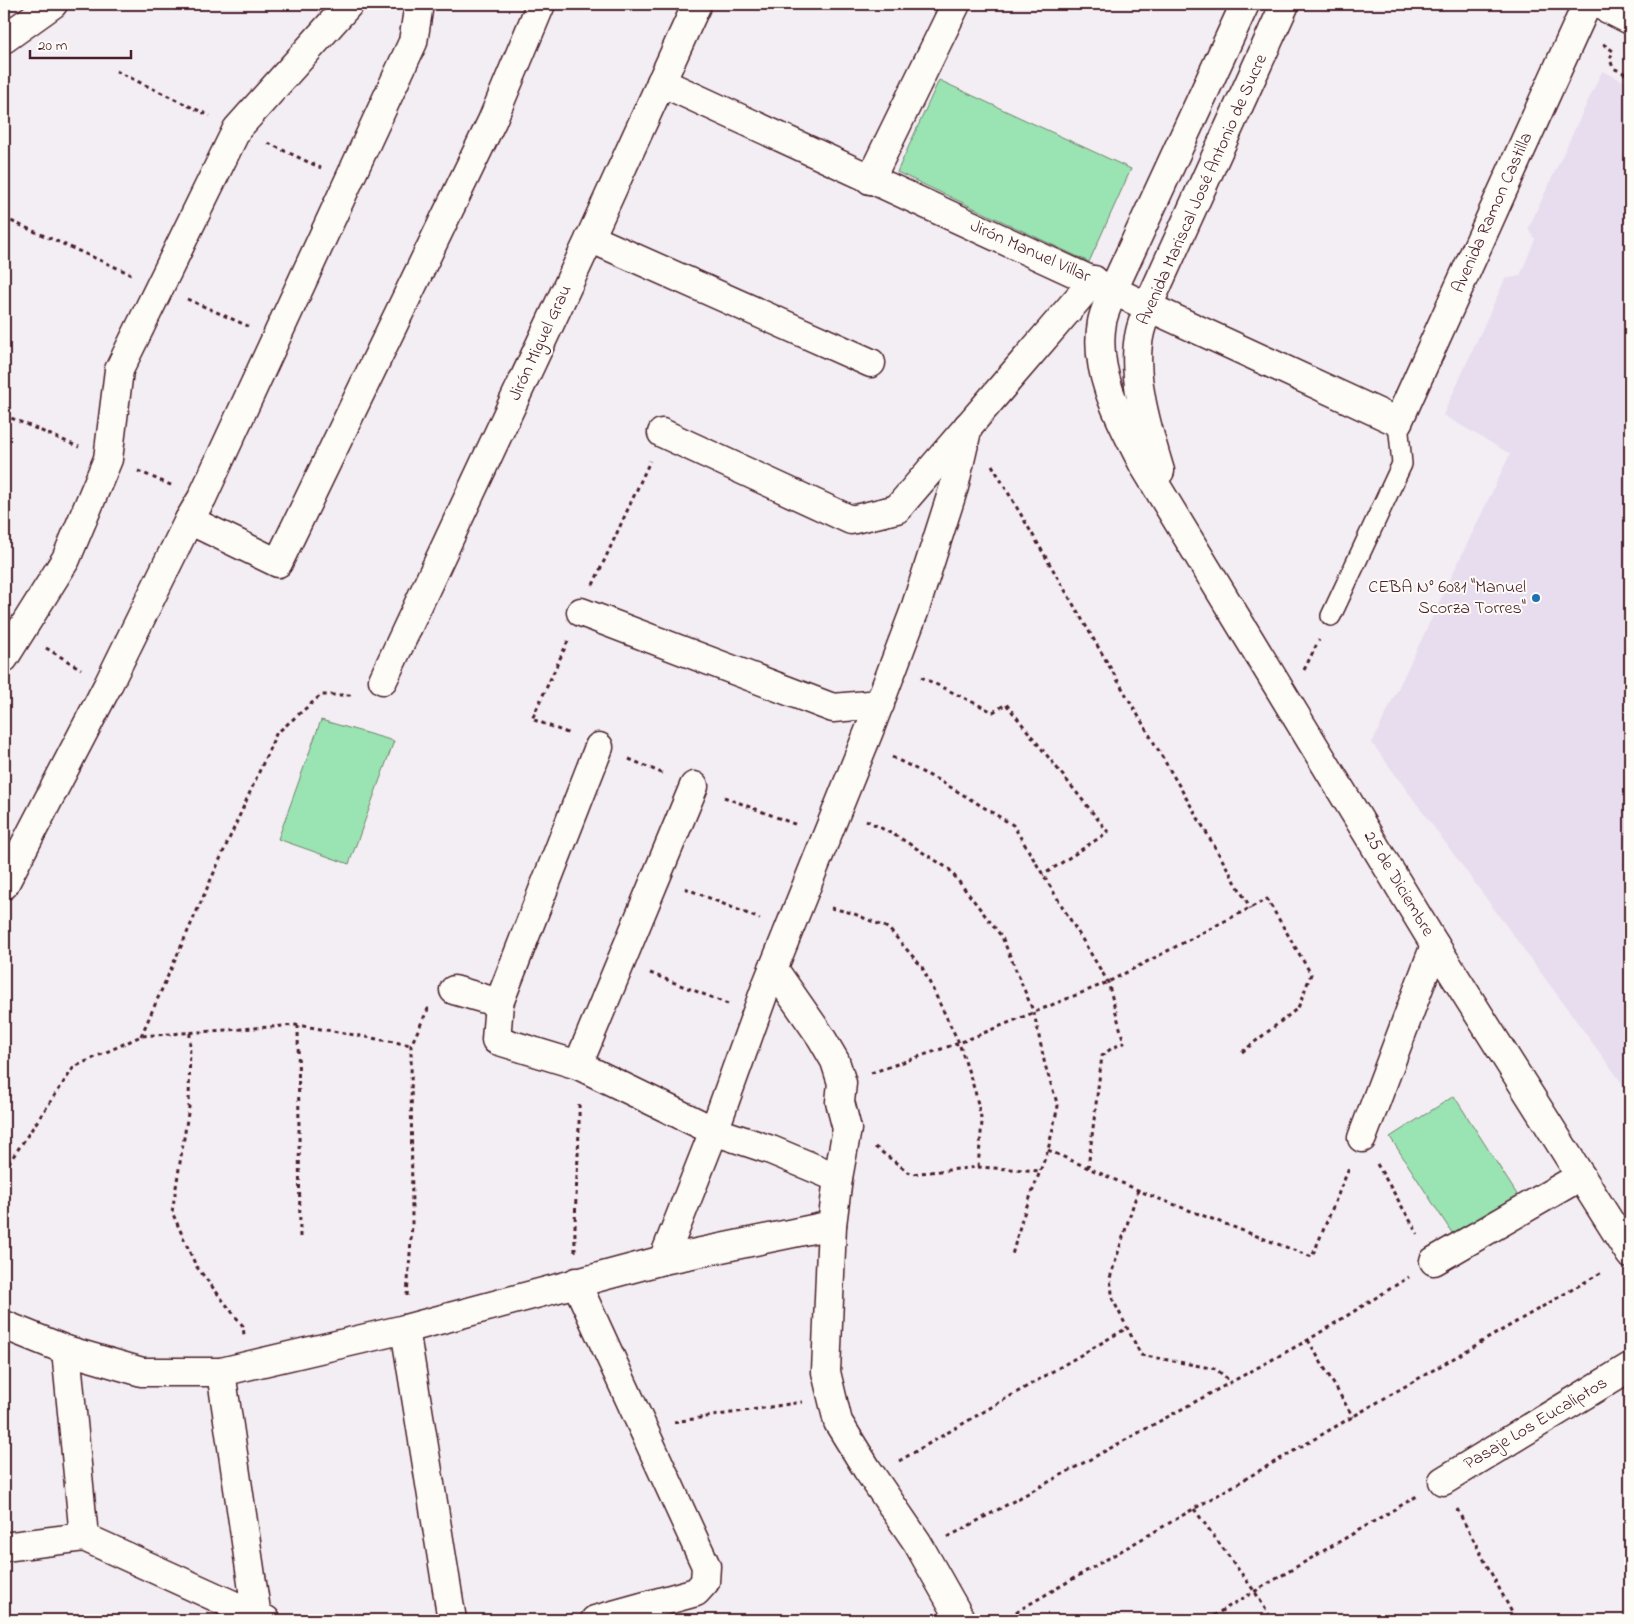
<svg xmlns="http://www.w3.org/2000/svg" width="1634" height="1624" viewBox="0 0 1634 1624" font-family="'Indie Flower',sans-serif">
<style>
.built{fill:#e8ddee}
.green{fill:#9ae3b2;stroke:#72816e}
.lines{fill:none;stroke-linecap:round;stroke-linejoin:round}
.service-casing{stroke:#4a1f2b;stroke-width:22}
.minor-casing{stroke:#4a1f2b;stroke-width:31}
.tertiary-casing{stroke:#4a1f2b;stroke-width:31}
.path{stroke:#4a1f2b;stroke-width:3;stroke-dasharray:4 4;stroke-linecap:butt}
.service{stroke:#fdfcf7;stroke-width:19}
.minor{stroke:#fdfcf7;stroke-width:28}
.tertiary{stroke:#fdfcf7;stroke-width:28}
.poi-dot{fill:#1f6fb2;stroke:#fdfcf7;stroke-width:2}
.labels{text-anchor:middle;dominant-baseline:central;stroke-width:4;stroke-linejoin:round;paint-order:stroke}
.street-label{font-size:18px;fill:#4a1f2b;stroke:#fdfcf7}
.poi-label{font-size:18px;fill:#4a1f2b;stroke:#fdfcf7;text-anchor:end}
</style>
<rect width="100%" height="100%" fill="#f3eef3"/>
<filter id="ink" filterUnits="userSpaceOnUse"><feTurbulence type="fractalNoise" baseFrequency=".02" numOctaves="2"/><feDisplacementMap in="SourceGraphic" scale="10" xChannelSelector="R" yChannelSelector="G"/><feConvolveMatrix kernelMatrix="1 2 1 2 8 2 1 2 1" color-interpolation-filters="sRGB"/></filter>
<g filter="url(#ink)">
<path class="built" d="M 1602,71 L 1630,84 L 1630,1094 L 1372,743 L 1510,454 L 1443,415 L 1505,279 L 1520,276 L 1535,239 L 1528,229 Z"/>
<g class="green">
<path d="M 939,80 L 1131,169 L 1089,262 L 897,172 Z"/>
<path d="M 321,720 L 394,741 L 349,864 L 278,839 Z"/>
<path d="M 1454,1096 L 1518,1196 L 1454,1236 L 1390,1137 Z"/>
</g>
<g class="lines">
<defs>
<path id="service" d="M 1331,616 L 1402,464 L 1398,422"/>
<g id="minor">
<path d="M 4,39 L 53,4"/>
<path d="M 661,82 C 906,197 1153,307 1398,422 L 1587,4"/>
<path d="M 870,180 L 956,4"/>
<path d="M 590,238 L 871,363"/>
<path d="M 662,433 L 851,520 L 897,509 L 1094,280"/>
<path d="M 189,520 L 278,563 L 492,121 L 541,4"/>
<path d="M 581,612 L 833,708 L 880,704"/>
<path d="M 4,658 L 66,559 L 108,459 L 119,370 L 237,129 L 349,4"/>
<path d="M 383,680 L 590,238 L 697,4"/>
<path d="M 4,885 L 108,685 L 189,520 L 202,498 L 413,42 L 419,4"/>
<path d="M 773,968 L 821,1037 L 835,1061 L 842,1083 L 840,1102 L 847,1129 L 838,1178 L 832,1225 L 826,1372 L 838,1422 L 867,1469 L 917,1542 L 961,1620"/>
<path d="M 454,990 L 499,1003 L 496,1040 L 578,1065 L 714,1131 L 771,1150 L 838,1178"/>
<path d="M 499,1003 L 599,747"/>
<path d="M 578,1065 L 694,786"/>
<path d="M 1362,1138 L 1435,945"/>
<path d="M 663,1260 L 714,1131 L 767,984 L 869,731 L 914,612 L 954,487 L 968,426"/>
<path d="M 1434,1261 L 1581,1176"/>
<path d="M 576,1282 L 706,1566 L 705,1582 L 696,1592 L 595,1620"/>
<path d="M 4,1325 L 66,1350 L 142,1372 L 221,1372 L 405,1329 L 663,1260 L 832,1225"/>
<path d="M 405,1329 L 452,1620"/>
<path d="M 66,1350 L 84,1537"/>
<path d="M 221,1372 L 257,1617"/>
<path d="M 1443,1481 L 1630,1367"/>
<path d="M 4,1547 L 84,1537 L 266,1620"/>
</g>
<g id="tertiary">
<path d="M 1245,4 L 1113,290 C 1110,300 1104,311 1102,322 C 1093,373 1121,421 1143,464 L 1435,945 L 1630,1254"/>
<path d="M 1598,4 L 1630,20"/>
<path d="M 1160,471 C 1148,431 1130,374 1140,332 C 1142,323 1146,315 1148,306 L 1285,4"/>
</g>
</defs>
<use href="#service" class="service-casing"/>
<use href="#minor" class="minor-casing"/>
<use href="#tertiary" class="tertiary-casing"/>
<g class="path">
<path d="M 1603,44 L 1613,51 L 1610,59 L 1613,68 L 1630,76"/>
<path d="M 116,71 L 210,116"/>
<path d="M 268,143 L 321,168"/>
<path d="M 4,218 L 131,274"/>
<path d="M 187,299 L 248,326"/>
<path d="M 4,415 L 79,447"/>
<path d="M 992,465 L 1251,909"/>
<path d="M 138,471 L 173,486"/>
<path d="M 593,585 L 650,461"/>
<path d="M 568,641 L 532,719 L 570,734"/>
<path d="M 46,648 L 81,669"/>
<path d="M 1304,670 L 1319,640"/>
<path d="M 921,677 L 993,712 L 1006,704 L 1108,832 L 1043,875"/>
<path d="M 892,757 L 942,782 L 1013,825 L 1108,982 L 1124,1043 L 1112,1048 L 1102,1056 L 1088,1168"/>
<path d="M 629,759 L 664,774"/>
<path d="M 724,797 L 797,825"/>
<path d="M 866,820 L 900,838 L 949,869 L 1002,937 L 1034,1013 L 1045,1065 L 1058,1106 L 1048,1150 L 1022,1219 L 1012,1255"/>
<path d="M 685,888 L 760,919"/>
<path d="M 831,908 L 852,913 L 888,928 L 922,967 L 959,1043 L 975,1091 L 982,1122 L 978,1167"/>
<path d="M 650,973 L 728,1004"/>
<path d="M 298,1025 L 300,1238"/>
<path d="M 190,1033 L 189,1107 L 172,1212 L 196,1266 L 243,1326 L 244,1335"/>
<path d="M 141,1036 L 276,734 L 321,695 L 350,695 L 354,693"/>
<path d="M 871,1073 L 959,1043 L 1108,982 L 1267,899 L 1311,974 L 1298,1008 L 1242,1052"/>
<path d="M 875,1147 L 911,1174 L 978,1167 L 1041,1171"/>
<path d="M 1048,1150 L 1149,1195 L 1312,1257 L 1350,1166"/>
<path d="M 1377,1164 L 1418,1234"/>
<path d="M 4,1170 L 74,1067 L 141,1036 L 298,1025 L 411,1045"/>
<path d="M 1138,1190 L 1110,1278 L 1113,1300 L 1141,1355 L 1216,1369 L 1231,1382"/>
<path d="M 575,1252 C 574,1201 580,1151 579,1101"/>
<path d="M 407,1296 L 412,1225 L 411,1045 L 428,1009 L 431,1009"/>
<path d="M 1308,1340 L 1353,1417"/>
<path d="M 674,1422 L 802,1402"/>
<path d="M 899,1461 L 1127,1328"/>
<path d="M 1194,1509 L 1255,1592 L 1272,1620"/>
<path d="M 1457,1509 L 1516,1620"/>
<path d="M 948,1537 L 1308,1340 L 1409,1277"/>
<path d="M 1002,1620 L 1604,1271"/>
<path d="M 1206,1620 L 1417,1496"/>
</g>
<use href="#service" class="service"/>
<use href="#minor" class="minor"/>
<use href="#tertiary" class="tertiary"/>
</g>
</g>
<circle class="poi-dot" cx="1536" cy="598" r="5"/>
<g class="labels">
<g class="street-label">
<text transform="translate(1203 190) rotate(-66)">Avenida Mariscal José Antonio de Sucre</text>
<text transform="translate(1493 213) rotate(-66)">Avenida Ramon Castilla</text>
<text transform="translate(1030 252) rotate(24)">Jirón Manuel Villar</text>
<text transform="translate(541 343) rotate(-65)">Jirón Miguel Grau</text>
<text transform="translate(1398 884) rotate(59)">25 de Diciembre</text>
<text transform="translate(1536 1424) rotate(-31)">Pasaje Los Eucaliptos</text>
</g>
<g class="poi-label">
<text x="1526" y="588">CEBA N° 6081 "Manuel<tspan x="1526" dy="21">Scorza Torres"</tspan></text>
</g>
</g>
<rect width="1634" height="1624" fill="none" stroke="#fdfcf7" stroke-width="20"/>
<rect x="10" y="10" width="1614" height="1604" fill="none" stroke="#4a1f2b" stroke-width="2" filter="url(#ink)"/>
<path d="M30 50v8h101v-8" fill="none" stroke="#4a1f2b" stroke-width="2.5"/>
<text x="38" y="50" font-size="15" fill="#4a1f2b" stroke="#fdfcf7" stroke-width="4" paint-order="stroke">20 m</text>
</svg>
